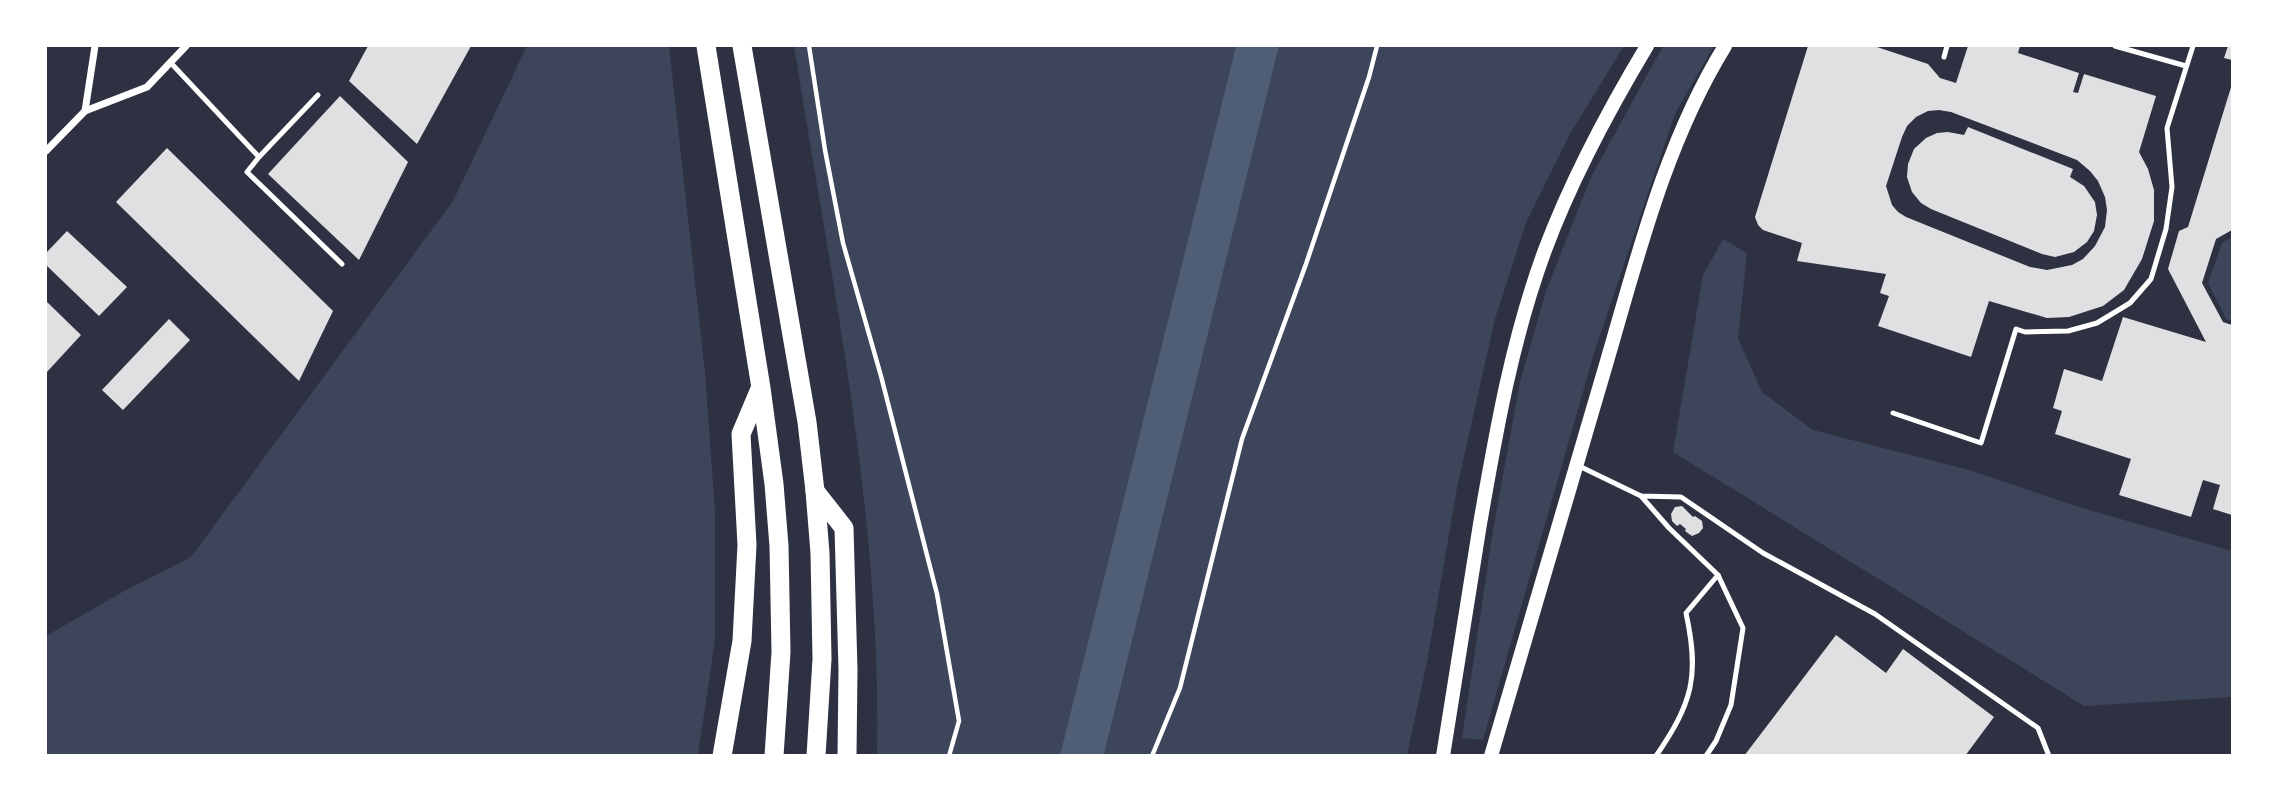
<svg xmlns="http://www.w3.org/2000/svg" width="2278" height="801" viewBox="0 0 2278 801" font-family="Overpass,sans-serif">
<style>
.green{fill:#3c4559}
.water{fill:#4f5d75}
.building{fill:#e0e0e3;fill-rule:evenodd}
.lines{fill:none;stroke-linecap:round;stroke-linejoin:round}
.path{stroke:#fff;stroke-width:4.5}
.service{stroke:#fff;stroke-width:5}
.minor{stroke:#fff;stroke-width:7}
.secondary{stroke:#fff;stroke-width:14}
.trunk{stroke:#fff;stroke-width:19}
</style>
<rect width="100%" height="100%" fill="#2d3142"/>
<g class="green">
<path d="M 527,46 L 669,46 L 705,372 L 715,511 L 715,640 L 698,755 L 46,755 L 46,636 L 124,591 L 191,557 L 453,201 Z"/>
<path d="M 794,46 L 1236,46 L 1060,755 L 877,755 C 882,519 831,279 794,46 Z"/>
<path d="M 1279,46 L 1624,46 L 1571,132 L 1526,223 L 1495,319 L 1457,488 L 1427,662 L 1407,755 L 1104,756 Z"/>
<path d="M 1663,46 L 1714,46 L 1675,114 L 1595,350 L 1483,740 L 1462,738 L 1493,530 L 1520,382 L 1546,291 L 1591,177 Z"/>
<path d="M 2232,237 L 2232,321 L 2226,319 L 2208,283 L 2222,243 Z"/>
<path d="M 1723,239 L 1747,253 L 1738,338 L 1762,392 L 1813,430 L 1969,470 L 2079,507 L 2232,551 L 2232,697 L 2084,706 L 1673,452 L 1703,275 Z"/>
</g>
<path class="water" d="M 1236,46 L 1279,46 L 1104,755 L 1060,755 Z"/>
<g class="building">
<path d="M 368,46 L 471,46 L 417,144 L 349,81 Z"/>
<path d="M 1808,46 L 1874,46 L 1928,64 L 1940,78 L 1956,83 L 1968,46 L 2020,46 L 2018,53 L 2079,73 L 2073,92 L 2078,93 L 2084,74 L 2156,96 L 2139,152 L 2148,169 L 2154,190 L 2154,221 L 2142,259 L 2124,290 L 2103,306 L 2069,317 L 2047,318 L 1989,301 L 1971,357 L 1878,326 L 1889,296 L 1880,293 L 1886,274 L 1797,261 L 1802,243 L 1763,230 L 1758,225 L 1755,217 ZM 1939,110 L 1951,112 L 2077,160 L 2090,171 L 2098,181 L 2105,197 L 2107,210 L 2105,227 L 2095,246 L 2083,259 L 2072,265 L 2047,270 L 2030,267 L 1906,217 L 1898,212 L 1892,205 L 1886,186 L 1902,137 L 1907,126 L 1916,117 L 1928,111 Z"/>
<path d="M 2228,46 L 2232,46 L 2232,60 L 2224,58 Z"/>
<path d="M 2232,84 L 2232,230 L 2216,239 L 2202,283 L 2223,322 L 2232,325 L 2232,515 L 2213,509 L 2220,485 L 2203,480 L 2191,517 L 2119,495 L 2131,459 L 2055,434 L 2062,411 L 2053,408 L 2064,369 L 2102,381 L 2123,317 L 2206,342 L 2168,269 L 2179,231 L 2188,227 Z"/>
<path d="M 340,96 L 408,162 L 359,260 L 268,174 Z"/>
<path d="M 1968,127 L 2073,169 L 2070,177 L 2084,186 L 2095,202 L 2097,215 L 2094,231 L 2087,242 L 2074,252 L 2055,257 L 2042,254 L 1931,209 L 1921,203 L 1912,192 L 1907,177 L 1908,164 L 1914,149 L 1926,138 L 1937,133 L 1948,132 L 1964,135 Z"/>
<path d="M 167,148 L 333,311 L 299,381 L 116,202 Z"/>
<path d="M 67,231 L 127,287 L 99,316 L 46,265 L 46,253 Z"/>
<path d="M 46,301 L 81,335 L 46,373 Z"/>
<path d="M 169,319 L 190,340 L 123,410 L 102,390 Z"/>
<path d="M 1682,506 L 1693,517 L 1695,516 L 1702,521 L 1703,528 L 1699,533 L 1692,536 L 1685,531 L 1686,529 L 1680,524 L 1677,526 L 1672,521 L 1671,514 L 1675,507 Z"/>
<path d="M 1836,635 L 1886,673 L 1903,649 L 1994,717 L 1965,756 L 1744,756 Z"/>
</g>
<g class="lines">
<g class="path">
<path d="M 809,46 L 825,150 L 843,243 L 881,376 L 937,594 L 959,721 L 949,756"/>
<path d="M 1152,756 L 1180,688 L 1242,439 L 1306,264 L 1369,77 L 1377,46"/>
</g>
<g class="service">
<path d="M 2115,46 L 2186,66"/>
<path d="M 1944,57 L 1947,46"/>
<path d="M 170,62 L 259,157 L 318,95"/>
<path d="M 259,157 L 247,172 L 342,264"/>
<path d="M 1893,413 L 1981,443 L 2016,329 L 2025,332 L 2068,331 L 2097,323 L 2130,303 L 2151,279 L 2166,229 L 2172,187 L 2167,128 L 2193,46"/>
<path d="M 1579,466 L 1641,496 L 1681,497 L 1763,553 L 1875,614 L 2038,728 L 2049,756"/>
<path d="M 1641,496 L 1669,528 L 1718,575 L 1686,613 C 1700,677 1692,703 1656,756"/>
<path d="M 1706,756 L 1716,741 L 1731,705 L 1743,628 L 1718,575"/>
</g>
<g class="minor">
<path d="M 85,111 L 95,46"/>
<path d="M 46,151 L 85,111 L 147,87 L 186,46"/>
</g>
<g class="secondary">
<path d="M 1443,756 C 1455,678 1468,601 1480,524 C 1496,432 1512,339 1545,250 C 1572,178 1608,111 1647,46"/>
<path d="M 1491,756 C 1529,626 1567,497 1605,368 C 1637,259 1665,143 1725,46"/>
</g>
<g class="trunk">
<path d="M 706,46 L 761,388 L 774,484 L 779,546 L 781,652 L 774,756"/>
<path d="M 742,46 L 807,422 L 815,491 L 820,553 L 822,659 L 816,756"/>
<path d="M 815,491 L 844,528 L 848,670 L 847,756"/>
<path d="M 722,756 L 742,641 L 747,545 L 741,434 L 760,389"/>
</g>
</g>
<rect width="2278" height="801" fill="none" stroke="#ffffff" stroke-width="94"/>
</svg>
